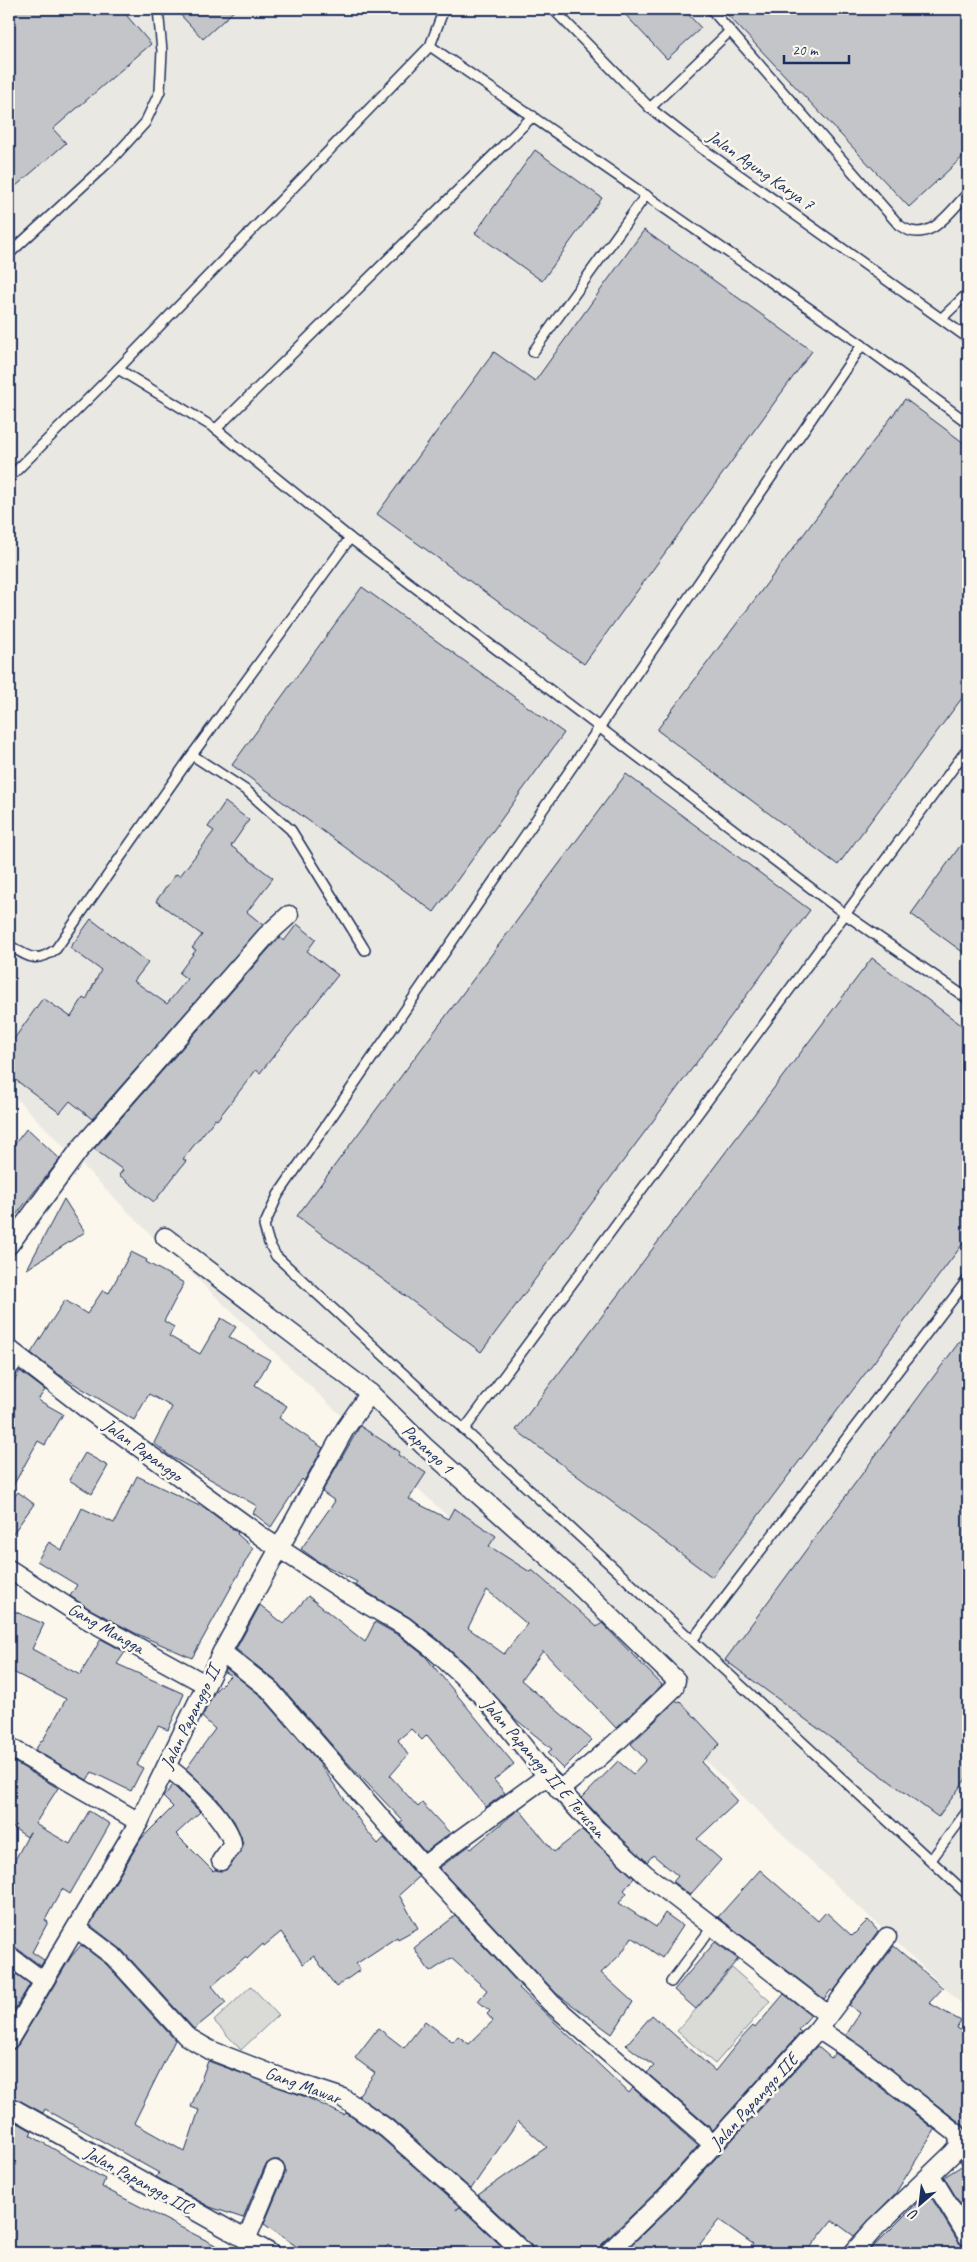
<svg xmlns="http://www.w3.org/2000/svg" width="977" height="2262" viewBox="0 0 977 2262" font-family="Caveat,sans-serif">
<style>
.built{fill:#eae8e2}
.green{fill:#dadad7;stroke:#7a849a}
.building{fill:#c3c5c9;stroke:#1b2f5e;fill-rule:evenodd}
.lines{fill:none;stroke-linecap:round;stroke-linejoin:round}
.service-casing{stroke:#1b2f5e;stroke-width:12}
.minor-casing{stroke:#1b2f5e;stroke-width:21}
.service{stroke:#fbf7ec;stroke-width:9}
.minor{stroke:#fbf7ec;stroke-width:18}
.labels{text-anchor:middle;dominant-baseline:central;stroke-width:5;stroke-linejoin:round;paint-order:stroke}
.street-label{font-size:18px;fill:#1b2f5e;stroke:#fbf7ec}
</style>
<rect width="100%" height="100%" fill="#fbf7ec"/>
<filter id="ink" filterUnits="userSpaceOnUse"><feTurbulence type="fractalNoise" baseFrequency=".02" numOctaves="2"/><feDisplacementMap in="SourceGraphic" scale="10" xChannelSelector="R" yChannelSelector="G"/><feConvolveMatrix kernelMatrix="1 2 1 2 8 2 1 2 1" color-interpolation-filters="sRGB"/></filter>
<g filter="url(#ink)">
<path class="built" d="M 9,9 L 968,9 L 968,2010 L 154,1238 L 9,1091 Z"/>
<g class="green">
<path d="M 732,1968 L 770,2001 L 715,2064 L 677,2031 Z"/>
<path d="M 251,1986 L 278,2015 L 241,2050 L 214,2021 Z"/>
</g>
<g class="building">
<path d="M 9,9 L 121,9 L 151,44 L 53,129 L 66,143 L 9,192 Z"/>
<path d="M 175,9 L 236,9 L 203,39 Z"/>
<path d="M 620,9 L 683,9 L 701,28 L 667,59 Z"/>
<path d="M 722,9 L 837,9 L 844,16 L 852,9 L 968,9 L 968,152 L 909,207 Z"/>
<path d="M 535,150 L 602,198 L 542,281 L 475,233 Z"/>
<path d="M 644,230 L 812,351 L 584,664 L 377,514 L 494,352 L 535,381 Z"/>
<path d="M 905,399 L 968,446 L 968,690 L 838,865 L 657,730 Z"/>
<path d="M 362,587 L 564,733 L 434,912 L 232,765 Z"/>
<path d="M 626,774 L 810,910 L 481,1352 L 297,1216 Z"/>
<path d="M 225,802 L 249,820 L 231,846 L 273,878 L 247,912 L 263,925 L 92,1119 L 70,1101 L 60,1113 L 9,1075 L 9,1046 L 43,998 L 71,1017 L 83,998 L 86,1000 L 101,970 L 70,948 L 91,919 L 148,963 L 134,981 L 167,1004 L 187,979 L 179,973 L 196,950 L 192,948 L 202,935 L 156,901 L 176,874 L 180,876 L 214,831 L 208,827 Z"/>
<path d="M 968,835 L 968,956 L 911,914 Z"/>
<path d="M 297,924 L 316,939 L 307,951 L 338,975 L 260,1073 L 256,1070 L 217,1120 L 215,1119 L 183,1159 L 186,1161 L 154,1202 L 119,1175 L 123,1170 L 94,1149 L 274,943 L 280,938 L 284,941 Z"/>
<path d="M 872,958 L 968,1030 L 968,1237 L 712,1577 L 516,1430 Z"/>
<path d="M 27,1128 L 60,1159 L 9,1224 L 9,1151 Z"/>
<path d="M 64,1199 L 85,1232 L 27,1269 Z"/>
<path d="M 131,1252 L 147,1260 L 146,1262 L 184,1283 L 164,1321 L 174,1327 L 169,1336 L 200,1354 L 221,1318 L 236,1327 L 229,1337 L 270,1360 L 255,1385 L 287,1406 L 279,1418 L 323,1448 L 304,1481 L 302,1479 L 271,1527 L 253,1513 L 257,1506 L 170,1456 L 154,1443 L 172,1407 L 149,1394 L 134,1420 L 58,1374 L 31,1353 L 65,1300 L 87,1314 L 103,1290 L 109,1293 Z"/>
<path d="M 968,1330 L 968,1776 L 938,1817 L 725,1660 Z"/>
<path d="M 20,1371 L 45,1390 L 38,1400 L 63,1414 L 45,1445 L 38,1441 L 9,1493 L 9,1390 Z"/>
<path d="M 360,1426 L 400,1452 L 398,1455 L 426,1473 L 409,1499 L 448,1519 L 454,1508 L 496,1536 L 489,1546 L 530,1572 L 532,1570 L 597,1627 L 602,1623 L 662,1685 L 616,1728 L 543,1651 L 521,1680 L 592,1740 L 563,1769 L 547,1753 L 552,1749 L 513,1717 L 477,1675 L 439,1640 L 409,1617 L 355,1585 L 357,1582 L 319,1562 L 301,1549 L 335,1501 L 322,1492 ZM 487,1590 L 527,1624 L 504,1654 L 468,1628 Z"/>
<path d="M 85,1453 L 108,1466 L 92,1494 L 69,1480 Z"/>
<path d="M 137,1476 L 208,1510 L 238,1533 L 237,1534 L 253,1548 L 192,1658 L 135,1633 L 90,1609 L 70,1596 L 77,1585 L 37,1561 L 49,1542 L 62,1550 L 82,1508 L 114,1523 Z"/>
<path d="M 18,1492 L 34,1504 L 9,1539 L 9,1504 Z"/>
<path d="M 308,1596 L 365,1642 L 375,1622 L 398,1635 L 425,1656 L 514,1764 L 494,1780 L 505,1793 L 486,1807 L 427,1735 L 422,1740 L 411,1729 L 398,1740 L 408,1755 L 390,1776 L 418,1807 L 422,1803 L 450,1833 L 425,1852 L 400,1823 L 403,1821 L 345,1760 L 277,1682 L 236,1649 L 260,1605 L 284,1624 Z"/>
<path d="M 9,1609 L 44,1624 L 32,1649 L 80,1675 L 101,1639 L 125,1652 L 117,1664 L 184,1694 L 168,1730 L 158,1726 L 137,1765 L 143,1768 L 131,1791 L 92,1772 L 87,1780 L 35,1750 L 42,1740 L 43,1740 L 66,1699 L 9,1670 Z"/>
<path d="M 226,1668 L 262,1697 L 317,1760 L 366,1830 L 378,1844 L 384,1838 L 419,1877 L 399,1895 L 418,1928 L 398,1939 L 397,1937 L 356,1964 L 360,1970 L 336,1987 L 314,1956 L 303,1964 L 281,1932 L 264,1946 L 263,1944 L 247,1959 L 245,1957 L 212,1986 L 226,2003 L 194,2029 L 121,1949 L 90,1925 L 141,1839 L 173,1807 L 163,1797 L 173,1785 L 200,1812 L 176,1834 L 213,1871 L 215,1870 L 226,1870 L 241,1852 L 243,1845 L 241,1836 L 234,1821 L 215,1796 L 186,1769 L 215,1729 L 202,1717 L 215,1691 L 231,1675 L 224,1672 Z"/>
<path d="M 676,1701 L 678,1702 L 680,1701 L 720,1744 L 701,1762 L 738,1801 L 697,1839 L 721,1860 L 690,1895 L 673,1882 L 678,1876 L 653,1855 L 647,1862 L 604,1822 L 582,1798 L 618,1761 L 633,1774 L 646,1760 L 631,1744 Z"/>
<path d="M 9,1759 L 58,1788 L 35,1824 L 70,1844 L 89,1811 L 110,1824 L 70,1894 L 62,1889 L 45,1920 L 48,1922 L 32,1952 L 44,1960 L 41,1966 L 15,1947 L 9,1946 L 9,1907 L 15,1896 L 9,1892 L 9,1871 L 30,1832 L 27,1837 L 9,1825 Z"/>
<path d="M 519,1809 L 554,1852 L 582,1830 L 634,1878 L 624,1890 L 627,1893 L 619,1903 L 656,1927 L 665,1913 L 683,1926 L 662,1958 L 632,1937 L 621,1954 L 601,1973 L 633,2002 L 612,2034 L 557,1994 L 439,1868 L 469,1846 L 471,1849 Z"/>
<path d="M 760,1870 L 818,1921 L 826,1912 L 852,1936 L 868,1920 L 878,1931 L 833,1992 L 831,1990 L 824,1999 L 718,1917 Z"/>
<path d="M 455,1916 L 521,1986 L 519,1988 L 629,2093 L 633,2088 L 698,2146 L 661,2187 L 601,2245 L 598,2253 L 534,2253 L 531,2245 L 478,2195 L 547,2147 L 518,2121 L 471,2189 L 393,2120 L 358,2096 L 375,2073 L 355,2058 L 378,2028 L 404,2048 L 425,2021 L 453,2042 L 458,2036 L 469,2044 L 493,2021 L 487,2014 L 490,2011 L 478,2001 L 487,1990 L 451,1958 L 430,1972 L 414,1948 Z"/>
<path d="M 715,1942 L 738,1959 L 696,2009 L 674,1990 Z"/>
<path d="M 81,1945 L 106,1964 L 175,2040 L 134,2123 L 185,2152 L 199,2110 L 191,2107 L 208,2061 L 306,2097 L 344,2115 L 346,2113 L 379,2136 L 459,2206 L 456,2210 L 460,2207 L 509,2253 L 396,2253 L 388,2245 L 380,2253 L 306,2253 L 264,2224 L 285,2174 L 285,2168 L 279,2160 L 273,2160 L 265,2166 L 243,2218 L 210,2207 L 156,2177 L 159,2173 L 45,2109 L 43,2113 L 9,2095 L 9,2051 L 18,2045 L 71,1957 Z"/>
<path d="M 894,1946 L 943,1988 L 929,2003 L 961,2021 L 957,2028 L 968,2034 L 968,2134 L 963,2125 L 846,2035 L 860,2013 L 849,2005 Z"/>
<path d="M 9,1969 L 30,1984 L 15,2009 L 9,2005 Z"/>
<path d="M 784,1994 L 811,2015 L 798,2030 L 801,2032 L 713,2130 L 647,2073 L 654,2066 L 626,2045 L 652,2015 L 715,2071 L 740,2040 L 753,2026 L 755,2028 Z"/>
<path d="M 817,2046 L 831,2058 L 835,2053 L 851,2064 L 935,2130 L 895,2194 L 854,2236 L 832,2220 L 806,2253 L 746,2253 L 753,2244 L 719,2220 L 700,2244 L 708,2253 L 623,2253 L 677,2201 Z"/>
<path d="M 9,2118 L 32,2131 L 30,2135 L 105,2179 L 102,2187 L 231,2253 L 9,2253 Z"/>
<path d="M 968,2149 L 968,2217 L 944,2177 L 963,2165 L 960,2161 Z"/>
<path d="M 928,2192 L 959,2243 L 968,2248 L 968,2253 L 867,2253 Z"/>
</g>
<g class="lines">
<defs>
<g id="service">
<path d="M 553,9 L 650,108 L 700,147 L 968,338"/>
<path d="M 711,9 L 730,31"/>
<path d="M 430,46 L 862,345 L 968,423"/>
<path d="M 650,108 L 730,31 L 899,225 C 929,247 949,212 968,193"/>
<path d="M 9,254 L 113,158 L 145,123 L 160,91 L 162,51 L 158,9"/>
<path d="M 942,318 L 968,293"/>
<path d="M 862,345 L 278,1195 L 264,1226 L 269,1243 L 276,1256 L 968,1895"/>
<path d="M 533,352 L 646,195"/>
<path d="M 118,369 L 216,429 L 350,538 L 845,914 L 968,999"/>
<path d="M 216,429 L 533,116"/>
<path d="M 9,478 L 118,369 L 430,46 L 444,9"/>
<path d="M 192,755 L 247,791 L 291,830 L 365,950"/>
<path d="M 9,945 C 28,957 36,964 56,949 L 192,755 L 350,538"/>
<path d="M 9,1374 L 21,1359"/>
<path d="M 464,1430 L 968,748"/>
<path d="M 693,1639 L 968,1279"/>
<path d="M 931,1860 L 968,1810"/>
<path d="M 671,1982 L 713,1926"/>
</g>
<g id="minor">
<path d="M 165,1237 L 370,1393 L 424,1446 L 564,1571 L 676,1680 L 674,1688 C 637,1724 600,1759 559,1790"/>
<path d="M 9,1245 L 80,1149 L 266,936 L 289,915"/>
<path d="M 9,1349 L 84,1407 L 265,1539 L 344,1591 L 404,1626 L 432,1648 L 469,1682 L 492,1707 L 547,1776 L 597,1830 L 645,1874 L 828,2015"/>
<path d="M 9,1569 L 85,1618 L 205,1684"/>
<path d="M 222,1652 L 269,1689 L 423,1866 L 551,2003 L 714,2145"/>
<path d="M 9,1747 L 139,1822"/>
<path d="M 166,1767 C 183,1776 235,1828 232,1846 L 221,1861"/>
<path d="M 423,1866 L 547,1776"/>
<path d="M 76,1928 L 113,1956 L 186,2036 L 210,2050 L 282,2078 L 343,2098 L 386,2128 L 471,2203 L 524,2253"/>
<path d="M 9,1956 L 43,1981"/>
<path d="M 818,2029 L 857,2055 L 956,2133 L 959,2139 L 958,2147 L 952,2154 L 876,2227 L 853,2253"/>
<path d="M 9,2040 L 139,1822 L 222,1652 L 345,1429 L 370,1393"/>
<path d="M 9,2106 L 270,2253"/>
<path d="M 931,2176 L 968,2237"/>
<path d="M 246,2240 L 275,2170"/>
<path d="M 608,2253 L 669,2194 L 818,2029 L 887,1937"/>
</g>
</defs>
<use href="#service" class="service-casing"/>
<use href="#minor" class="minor-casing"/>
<use href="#service" class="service"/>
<use href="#minor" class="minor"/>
</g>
</g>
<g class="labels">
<g class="street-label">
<text transform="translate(761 170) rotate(35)">Jalan Agung Karya 7</text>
<text transform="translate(428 1449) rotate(43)">Papango 1</text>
<text transform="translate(143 1450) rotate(36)">Jalan Papanggo</text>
<text transform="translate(106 1628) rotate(30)">Gang Mangga</text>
<text transform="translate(190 1717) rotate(-64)">Jalan Papanggo II</text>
<text transform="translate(544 1768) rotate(49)">Jalan Papanggo II E Terusan</text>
<text transform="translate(303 2085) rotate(20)">Gang Mawar</text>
<text transform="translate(754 2101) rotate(-48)">Jalan Papanggo IIE</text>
<text transform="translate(139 2180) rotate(29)">Jalan Papanggo IIC</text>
</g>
</g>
<rect width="977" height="2262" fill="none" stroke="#fbf7ec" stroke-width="30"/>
<rect x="15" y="15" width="947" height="2232" fill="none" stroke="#1b2f5e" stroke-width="2" filter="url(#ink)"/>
<g transform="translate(920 2204) rotate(208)" stroke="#fbf7ec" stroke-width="4" paint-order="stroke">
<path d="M0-4L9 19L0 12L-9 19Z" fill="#1b2f5e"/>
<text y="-8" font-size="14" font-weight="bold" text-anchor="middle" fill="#1b2f5e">U</text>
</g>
<path d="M784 55v8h65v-8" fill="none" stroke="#1b2f5e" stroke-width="2.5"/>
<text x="792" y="55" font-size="15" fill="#1b2f5e" stroke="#fbf7ec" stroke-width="4" paint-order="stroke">20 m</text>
</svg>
